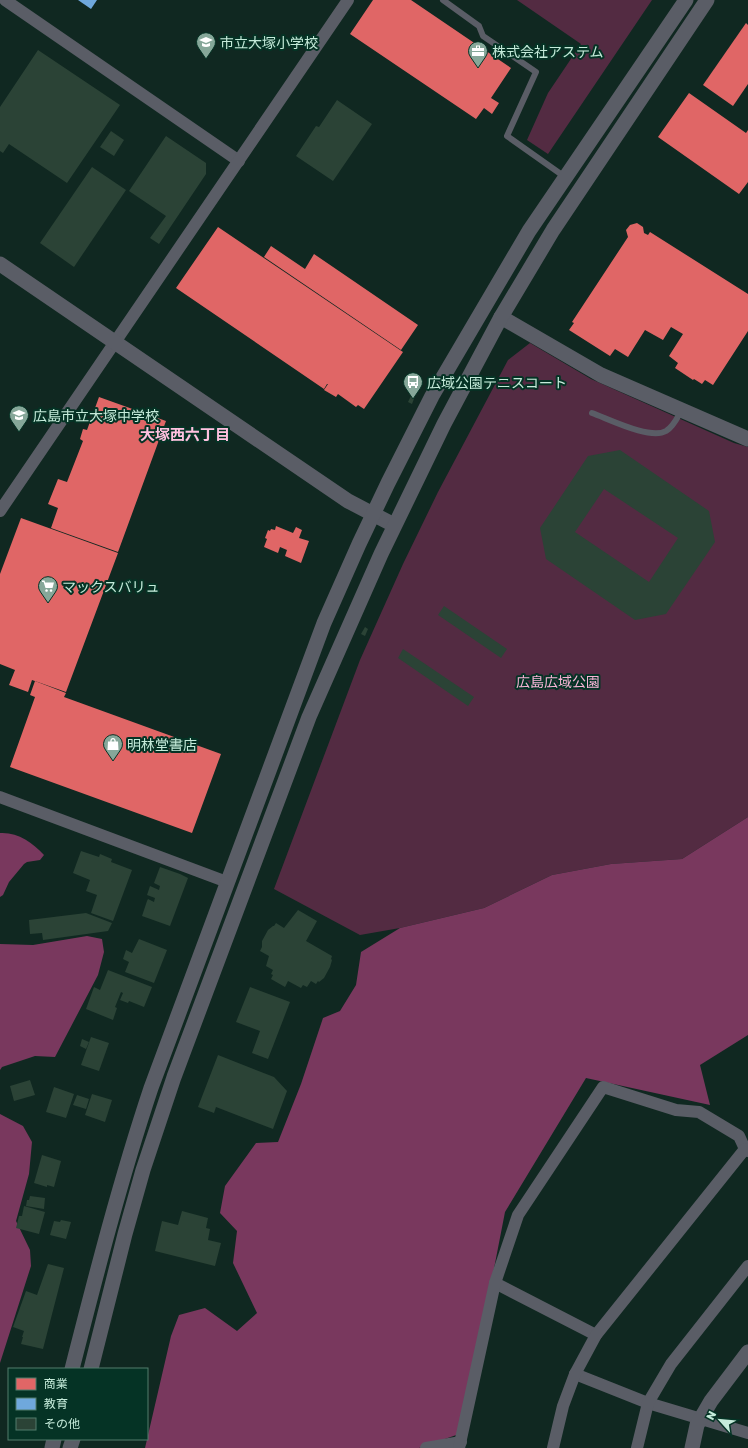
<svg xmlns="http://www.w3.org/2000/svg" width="748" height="1448" viewBox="0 0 748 1448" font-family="'Golos Text','Noto Sans JP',sans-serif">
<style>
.green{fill:#532b42}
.forest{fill:#79385e}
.shops{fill:#e06666}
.schools{fill:#6fa8dc}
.building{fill:#2b4336;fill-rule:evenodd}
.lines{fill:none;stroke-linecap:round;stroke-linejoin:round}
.service{stroke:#5a5d66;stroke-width:6}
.minor{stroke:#5a5d66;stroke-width:12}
.tertiary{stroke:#5a5d66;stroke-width:15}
.labels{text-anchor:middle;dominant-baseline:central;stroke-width:4;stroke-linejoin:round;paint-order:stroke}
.poi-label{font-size:14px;fill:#c5ebda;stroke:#053325;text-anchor:start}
.park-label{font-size:14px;fill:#f8b4d6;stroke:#053325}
.neighbourhood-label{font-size:15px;font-weight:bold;fill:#ffc1e0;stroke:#053325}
</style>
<rect width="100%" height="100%" fill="#102821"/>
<g class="green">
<path d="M 517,0 L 652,0 L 548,154 L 527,140 L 548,93 L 581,44 Z"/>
<path d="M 530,343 L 591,379 L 734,443 L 748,447 L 748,817 L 682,859 L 611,864 L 552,875 L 484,908 L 400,928 L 360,935 L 274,889 L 360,660 L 403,564 L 438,492 L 508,360 Z"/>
</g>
<g class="forest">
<path d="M 748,817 L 748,1035 L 700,1065 L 710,1105 L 586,1078 L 505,1212 L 462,1433 L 419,1448 L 145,1448 L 171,1336 L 179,1315 L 205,1308 L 237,1331 L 257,1313 L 233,1263 L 237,1231 L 220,1213 L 225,1186 L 256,1143 L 278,1142 L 301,1084 L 323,1018 L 340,1011 L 356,985 L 361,952 L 400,928 L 484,908 L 552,875 L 611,864 L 682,859 Z"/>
<path d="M 0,833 C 18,832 32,842 44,855 L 40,860 L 27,862 L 24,864 L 9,882 L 3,895 L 0,897 Z"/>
<path d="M 87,936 L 102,939 L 104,952 L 98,975 L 55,1057 L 35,1056 L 2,1067 L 0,1070 L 0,944 L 33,945 Z"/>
<path d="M 0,1114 L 23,1126 L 32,1142 L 29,1174 L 16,1221 L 30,1250 L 31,1266 L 0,1363 Z"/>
</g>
<g class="shops">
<path d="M 373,0 L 411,0 L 511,68 L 491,98 L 499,103 L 492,114 L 484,108 L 476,119 L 350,34 Z"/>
<path d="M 746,23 L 748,25 L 748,84 L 733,106 L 703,85 Z"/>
<path d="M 689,93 L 746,133 L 748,130 L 748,182 L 739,194 L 658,137 Z"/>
<path d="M 637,223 L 643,227 L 644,233 L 648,235 L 650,232 L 748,294 L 748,331 L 713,385 L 705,380 L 702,384 L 694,379 L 693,380 L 675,368 L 678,363 L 669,356 L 683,334 L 671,327 L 663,340 L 645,330 L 628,357 L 615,349 L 610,356 L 569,330 L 574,323 L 572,322 L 628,237 L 626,230 L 630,225 Z"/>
<path d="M 218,227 L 403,352 L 364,409 L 358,405 L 356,407 L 338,394 L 336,397 L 324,390 L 328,384 L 327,384 L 324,389 L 176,288 Z"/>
<path d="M 271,246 L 305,269 L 314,254 L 418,325 L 401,350 L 264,257 Z"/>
<path d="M 99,397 L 166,421 L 118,552 L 51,528 L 58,508 L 48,504 L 58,479 L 67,482 L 83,441 L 80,439 L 83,429 L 87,430 Z"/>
<path d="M 21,518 L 118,553 L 66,692 L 32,680 L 28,692 L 9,685 L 15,670 L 0,664 L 0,574 Z"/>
<path d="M 276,526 L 293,533 L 296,527 L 302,530 L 299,538 L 309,541 L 301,563 L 285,556 L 287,550 L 280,547 L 278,553 L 264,547 L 267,539 L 265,538 L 268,530 L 270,531 L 271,529 L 275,530 Z"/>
<path d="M 35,681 L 66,693 L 64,697 L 221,754 L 192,833 L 10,767 L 35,697 L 30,695 Z"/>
</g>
<path class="schools" d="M 78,0 L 97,0 L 91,9 Z"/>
<g class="building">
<path d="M 38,50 L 120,105 L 67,183 L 9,144 L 3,153 L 0,151 L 0,107 Z"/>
<path d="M 337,100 L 372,124 L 333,181 L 296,156 L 316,126 L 319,127 Z"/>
<path d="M 111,131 L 124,140 L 114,156 L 100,147 Z"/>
<path d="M 166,136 L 206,163 L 206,174 L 159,244 L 150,238 L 166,216 L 129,191 Z"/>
<path d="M 92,167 L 126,190 L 74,267 L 40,243 Z"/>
<path d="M 412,394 L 415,396 L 412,404 L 408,402 Z"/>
<path d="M 620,450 L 709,511 L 715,542 L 666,614 L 635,620 L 546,559 L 540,528 L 588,456 ZM 604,489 L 678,538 L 649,582 L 575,532 Z"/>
<path d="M 444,606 L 507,649 L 501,658 L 438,615 Z"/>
<path d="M 365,627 L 368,629 L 365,636 L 361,634 Z"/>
<path d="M 403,649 L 474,697 L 468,706 L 398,658 Z"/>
<path d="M 81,851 L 99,857 L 100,854 L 112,859 L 111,862 L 132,870 L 113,921 L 91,913 L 97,895 L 86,891 L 90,880 L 73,873 Z"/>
<path d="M 160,867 L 180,874 L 188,878 L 170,926 L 142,916 L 147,901 L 148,899 L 154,902 L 155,898 L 147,895 L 150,886 L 159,890 L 160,886 L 154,883 Z"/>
<path d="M 298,910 L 317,921 L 306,941 L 332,956 L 331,959 L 332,960 L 330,967 L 324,978 L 319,982 L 318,981 L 316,984 L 311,981 L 307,987 L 303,985 L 301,988 L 288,981 L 285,987 L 271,979 L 273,975 L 271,974 L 273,970 L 266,966 L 269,956 L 260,951 L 262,947 L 262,941 L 268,930 L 273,926 L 274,926 L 276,923 L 284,928 Z"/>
<path d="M 86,913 L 112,923 L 108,931 L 43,940 L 42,933 L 30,934 L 29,920 Z"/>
<path d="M 139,939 L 167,950 L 154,983 L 125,972 L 129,962 L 123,959 L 126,950 L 132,953 Z"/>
<path d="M 108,970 L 152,987 L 144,1007 L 129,1001 L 128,1003 L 120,1000 L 123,993 L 121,992 L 115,1007 L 117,1008 L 113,1020 L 86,1009 L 94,987 L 100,990 Z"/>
<path d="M 250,987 L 290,1002 L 268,1059 L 252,1053 L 260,1031 L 236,1022 Z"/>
<path d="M 91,1037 L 109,1043 L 99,1071 L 81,1065 Z"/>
<path d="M 82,1039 L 89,1042 L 86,1049 L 80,1046 Z"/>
<path d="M 218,1055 L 274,1077 L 287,1091 L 273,1129 L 216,1107 L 214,1113 L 198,1107 Z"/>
<path d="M 30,1080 L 35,1095 L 14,1101 L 10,1086 Z"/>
<path d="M 54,1087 L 74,1094 L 66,1118 L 46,1112 Z"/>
<path d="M 92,1094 L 112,1100 L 105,1122 L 85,1115 Z"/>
<path d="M 77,1095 L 89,1099 L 86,1109 L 73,1105 Z"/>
<path d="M 42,1155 L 61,1161 L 54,1187 L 47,1185 L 47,1187 L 34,1183 Z"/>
<path d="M 30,1196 L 45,1198 L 44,1209 L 26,1206 L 27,1200 L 29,1200 Z"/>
<path d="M 24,1206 L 45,1212 L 39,1234 L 16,1228 L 19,1216 L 22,1216 Z"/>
<path d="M 182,1211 L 208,1218 L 206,1228 L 210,1229 L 208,1240 L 221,1243 L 215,1266 L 155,1251 L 162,1221 L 178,1225 Z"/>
<path d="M 61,1220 L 71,1222 L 66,1239 L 50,1235 L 54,1221 L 60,1222 Z"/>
<path d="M 48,1264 L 64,1268 L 43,1349 L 21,1344 L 23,1337 L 22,1337 L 24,1331 L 13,1327 L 26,1291 L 37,1295 Z"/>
</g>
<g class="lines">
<g class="service">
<path d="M 443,0 L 479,26 L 483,36 L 536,72 L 507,136 L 565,177"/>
<path d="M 592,413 C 609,419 650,440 666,431 C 674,426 677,418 681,411"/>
</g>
<g class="minor">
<path d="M 5,0 L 239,161"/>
<path d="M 0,511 L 348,0"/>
<path d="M 0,797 L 227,882"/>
<path d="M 495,1283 L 596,1335"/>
<path d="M 575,1374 L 648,1403 L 748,1433"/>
<path d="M 426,1448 L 461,1442"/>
<path d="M 459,1448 L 495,1283 L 518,1215 L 603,1087 L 676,1110 L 699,1112 L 739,1136 L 745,1149 L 748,1151"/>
<path d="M 553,1448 L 563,1406 L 575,1374 L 596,1335 L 745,1149"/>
<path d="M 637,1448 L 648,1403 L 671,1364 L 748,1266"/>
</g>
<g class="tertiary">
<path d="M 0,264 L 348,501 L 394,525"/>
<path d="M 501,317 L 601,375 L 748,439"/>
<path d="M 72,1369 C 96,1275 120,1181 151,1088 L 324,623 L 359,544 L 388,483 L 432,396 L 529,231 L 686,0"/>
<path d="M 91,1369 L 125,1234 L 143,1170 L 174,1077 L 309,717 L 381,554 L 444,424 L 501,317 L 553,230 L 707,0"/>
<path d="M 52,1448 L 54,1439"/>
<path d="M 70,1448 L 73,1439"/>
<path d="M 692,1448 L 697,1425 L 711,1401 L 748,1352"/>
</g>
</g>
<defs>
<symbol id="school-pin" viewBox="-11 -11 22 30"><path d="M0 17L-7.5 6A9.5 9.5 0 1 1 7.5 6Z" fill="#86a799" stroke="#053325"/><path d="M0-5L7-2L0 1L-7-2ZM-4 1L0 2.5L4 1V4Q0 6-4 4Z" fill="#fff"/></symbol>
<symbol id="office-pin" viewBox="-11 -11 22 30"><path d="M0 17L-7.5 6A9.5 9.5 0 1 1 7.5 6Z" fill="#86a799" stroke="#053325"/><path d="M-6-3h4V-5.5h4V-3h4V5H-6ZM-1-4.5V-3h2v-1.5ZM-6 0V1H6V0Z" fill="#fff"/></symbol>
<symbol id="bus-pin" viewBox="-11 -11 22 30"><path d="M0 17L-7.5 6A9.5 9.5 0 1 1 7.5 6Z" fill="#86a799" stroke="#053325"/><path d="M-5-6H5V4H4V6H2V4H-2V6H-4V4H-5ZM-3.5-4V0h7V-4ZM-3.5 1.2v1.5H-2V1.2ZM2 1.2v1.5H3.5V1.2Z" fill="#fff"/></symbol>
<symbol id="supermarket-pin" viewBox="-11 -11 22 30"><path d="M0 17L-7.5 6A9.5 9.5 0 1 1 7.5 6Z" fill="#86a799" stroke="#053325"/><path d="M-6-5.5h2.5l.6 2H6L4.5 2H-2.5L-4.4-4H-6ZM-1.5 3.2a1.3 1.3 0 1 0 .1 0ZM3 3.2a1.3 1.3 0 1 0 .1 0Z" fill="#fff"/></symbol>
<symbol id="shop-pin" viewBox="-11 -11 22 30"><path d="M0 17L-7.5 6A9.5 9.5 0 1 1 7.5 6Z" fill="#86a799" stroke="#053325"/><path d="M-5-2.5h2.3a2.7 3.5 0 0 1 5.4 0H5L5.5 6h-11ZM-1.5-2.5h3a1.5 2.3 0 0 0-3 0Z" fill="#fff"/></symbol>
</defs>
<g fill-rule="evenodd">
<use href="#school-pin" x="195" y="31" width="22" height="30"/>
<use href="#office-pin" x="467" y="40" width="22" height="30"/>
<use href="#bus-pin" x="402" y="371" width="22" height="30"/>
<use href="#school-pin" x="8" y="404" width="22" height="30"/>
<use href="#supermarket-pin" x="37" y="575" width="22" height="30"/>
<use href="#shop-pin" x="102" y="733" width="22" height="30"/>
</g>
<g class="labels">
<g class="poi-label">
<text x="220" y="42">市立大塚小学校</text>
<text x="492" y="51">株式会社アステム</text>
<text x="427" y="382">広域公園テニスコート</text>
<text x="33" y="415">広島市立大塚中学校</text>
<text x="62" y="586">マックスバリュ</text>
<text x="127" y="744">明林堂書店</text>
</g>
<g class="park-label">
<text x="558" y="681">広島広域公園</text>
</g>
<g class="neighbourhood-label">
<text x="185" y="434">大塚西六丁目</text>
</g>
</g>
<rect x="8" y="1368" width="140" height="72" fill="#053325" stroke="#527d6d"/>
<rect x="16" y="1378" width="20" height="12" fill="#e06666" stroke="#527d6d"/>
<text x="44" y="1388" font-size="12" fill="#c5ebda">商業</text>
<rect x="16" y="1398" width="20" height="12" fill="#6fa8dc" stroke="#527d6d"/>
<text x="44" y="1408" font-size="12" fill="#c5ebda">教育</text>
<rect x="16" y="1418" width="20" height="12" fill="#2b4336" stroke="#527d6d"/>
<text x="44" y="1428" font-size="12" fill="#c5ebda">その他</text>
<g transform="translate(720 1420) rotate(297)" stroke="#053325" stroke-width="3" paint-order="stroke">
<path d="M0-3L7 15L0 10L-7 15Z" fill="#c5ebda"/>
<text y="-6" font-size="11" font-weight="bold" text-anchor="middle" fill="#c5ebda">N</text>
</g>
</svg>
